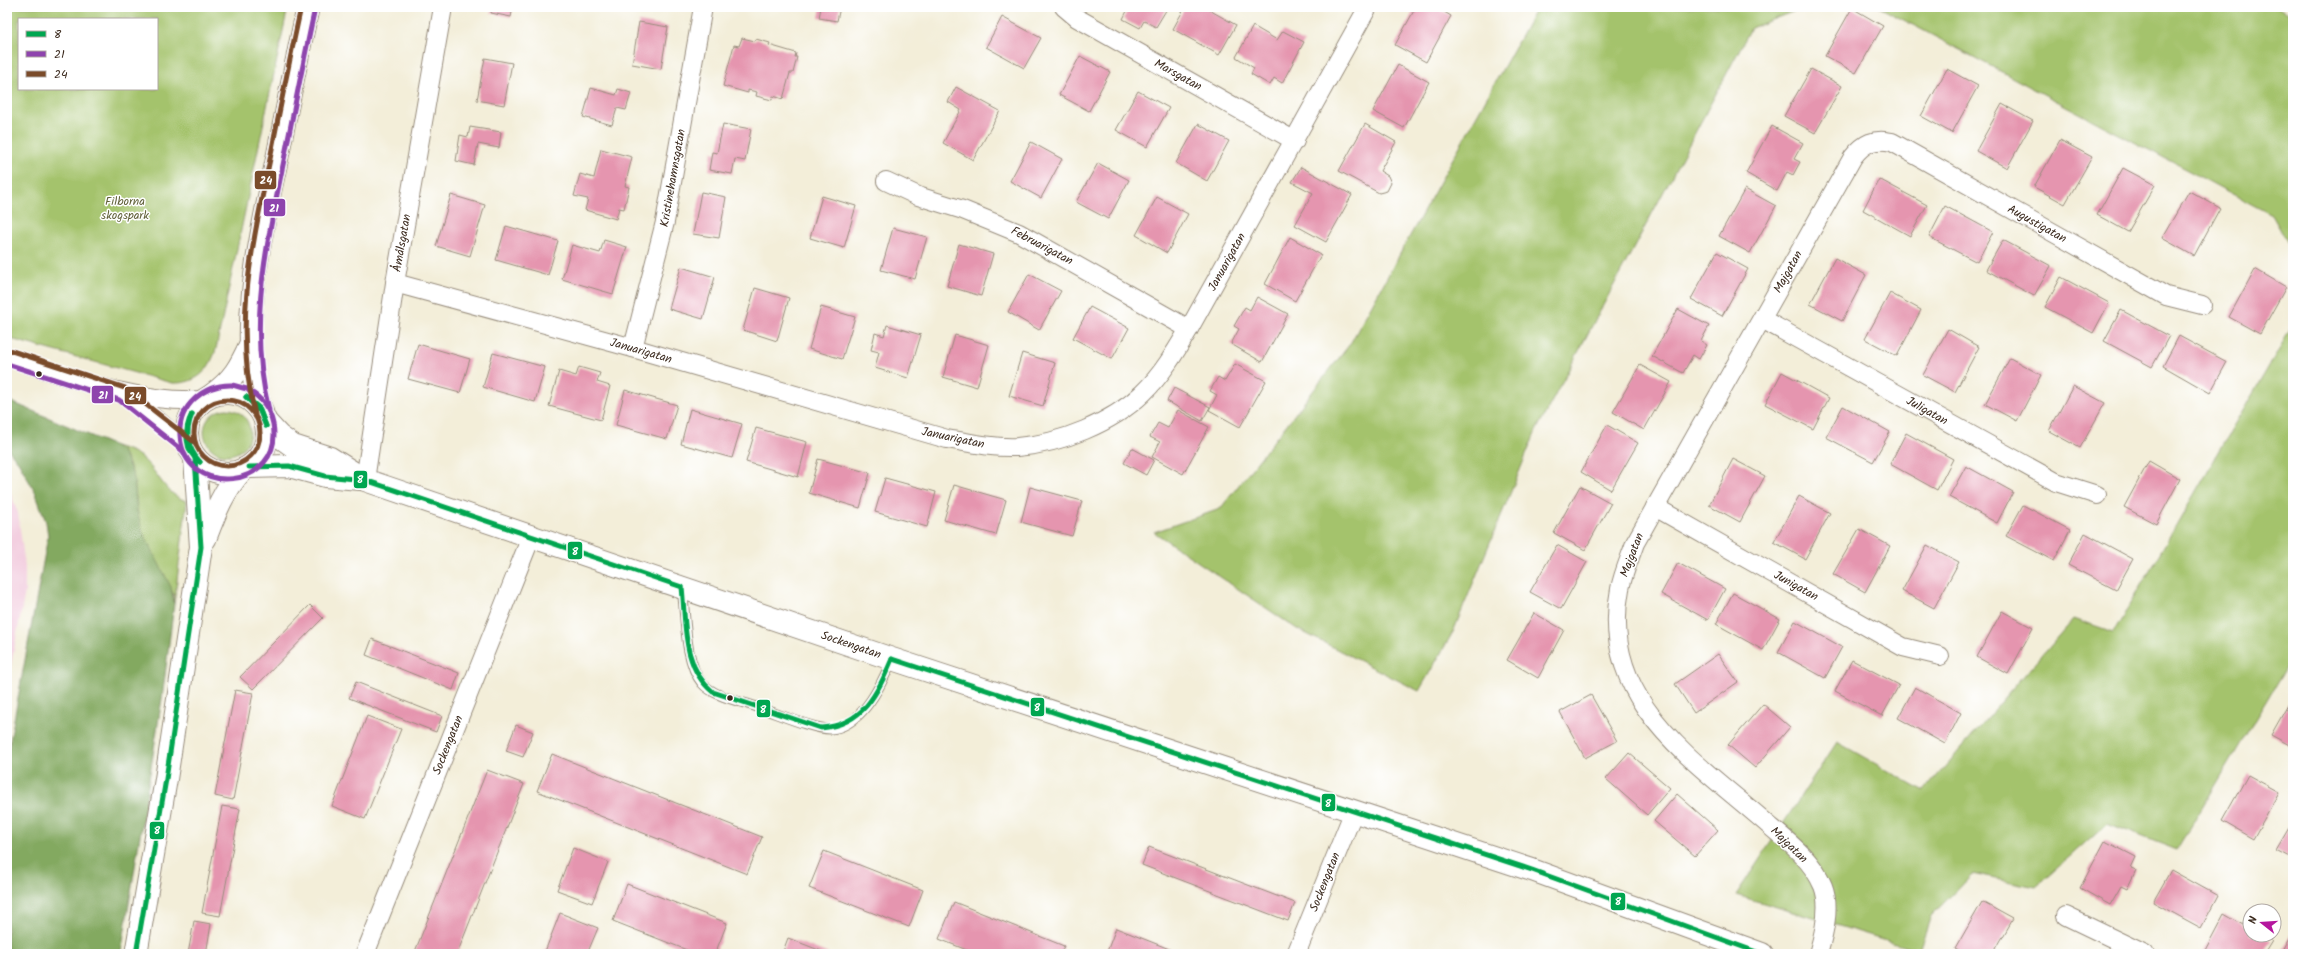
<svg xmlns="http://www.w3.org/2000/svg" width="2300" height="961" viewBox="0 0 2300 961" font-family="Kalam,sans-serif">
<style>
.built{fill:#f3cfe0}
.green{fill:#a4c36c;stroke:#707645;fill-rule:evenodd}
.forest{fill:#83a960;stroke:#5f6a3f}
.building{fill:#e595af}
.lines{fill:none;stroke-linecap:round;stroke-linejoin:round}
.service-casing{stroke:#978c7c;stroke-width:11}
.minor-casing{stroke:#978c7c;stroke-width:20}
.tertiary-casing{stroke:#978c7c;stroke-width:24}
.service{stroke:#fff;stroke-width:9}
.minor{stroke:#fff;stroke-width:18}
.tertiary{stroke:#fff;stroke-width:22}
.bus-1-casing{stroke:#fff;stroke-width:8}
.bus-2-casing{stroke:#fff;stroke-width:8}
.bus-3-casing{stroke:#fff;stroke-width:8}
.bus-1{stroke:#00a650;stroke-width:5}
.bus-2{stroke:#8e44ad;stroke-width:5}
.bus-3{stroke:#7a4b2a;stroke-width:5}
.bus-dot{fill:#3b2a1e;stroke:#fff;stroke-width:1.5}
.labels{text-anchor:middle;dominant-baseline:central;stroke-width:3;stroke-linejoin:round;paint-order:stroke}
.street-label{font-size:12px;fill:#3b2a1e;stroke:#fff}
.park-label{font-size:12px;fill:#606039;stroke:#fff}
.line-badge{stroke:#fff;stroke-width:1.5}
.badge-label{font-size:11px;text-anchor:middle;font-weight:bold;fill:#fff}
</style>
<rect width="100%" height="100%" fill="#fff"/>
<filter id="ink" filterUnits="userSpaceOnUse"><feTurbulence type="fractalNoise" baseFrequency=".025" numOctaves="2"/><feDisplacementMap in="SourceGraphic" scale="8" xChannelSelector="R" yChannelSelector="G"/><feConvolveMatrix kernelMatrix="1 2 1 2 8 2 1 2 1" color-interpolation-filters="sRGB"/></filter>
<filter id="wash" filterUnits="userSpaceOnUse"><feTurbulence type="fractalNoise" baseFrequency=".012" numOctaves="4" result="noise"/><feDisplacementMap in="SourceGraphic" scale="16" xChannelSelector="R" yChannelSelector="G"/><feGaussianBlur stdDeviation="0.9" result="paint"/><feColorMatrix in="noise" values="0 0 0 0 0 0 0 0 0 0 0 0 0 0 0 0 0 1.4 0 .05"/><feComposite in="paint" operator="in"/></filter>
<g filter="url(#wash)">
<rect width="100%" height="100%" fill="#f3eed9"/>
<path class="built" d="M 7,483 L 18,513 L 25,567 L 25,592 L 7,686 Z"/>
<g class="green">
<path d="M 7,7 L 288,7 L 216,349 C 209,372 196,384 172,383 L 7,338 ZM 19,19 L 157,19 L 157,89 L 19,89 Z"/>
<path d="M 1537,7 L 1805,7 L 1751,28 L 1536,431 L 1453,632 L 1419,691 L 1297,629 L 1154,532 L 1220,509 L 1350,344 Z"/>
<path d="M 1879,7 L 2278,7 L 2293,16 L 2293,252 L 2272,215 Z"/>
<path d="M 2293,325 L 2293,656 L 2177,850 L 2107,823 L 2036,887 L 1972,874 L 1931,916 L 1919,950 L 1736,895 L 1837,742 L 1924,791 L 2073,619 L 2113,633 Z"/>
<circle cx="227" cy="432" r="23"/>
<path d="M 115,446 C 124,449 135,451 143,459 C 159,473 165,495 187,501 L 174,604 L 174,595 C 163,575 151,554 142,532 C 132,504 141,465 115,446 Z"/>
</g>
<path class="forest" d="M 7,400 L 115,446 L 122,451 L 130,468 L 134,478 L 137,511 L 143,533 L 171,587 L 174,604 L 162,699 L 121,954 L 7,954 L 7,757 L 48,536 L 46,522 L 35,492 L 19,463 L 7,448 Z"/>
<g id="blocks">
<g class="building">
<path d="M 492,7 L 513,7 L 511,17 L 491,13 Z"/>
<path d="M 821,7 L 840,7 L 837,21 L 819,18 Z"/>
<path d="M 1120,7 L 1168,7 L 1156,27 L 1144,21 L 1140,28 L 1123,19 L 1127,11 Z"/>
<path d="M 1185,7 L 1204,7 L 1236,25 L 1219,55 L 1173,29 Z"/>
<path d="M 1416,7 L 1436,7 L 1451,16 L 1426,62 L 1395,45 Z"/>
<path d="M 1852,8 L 1883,26 L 1856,73 L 1825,56 Z"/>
<path d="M 1002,17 L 1041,38 L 1024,68 L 986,47 Z"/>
<path d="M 639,22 L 668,27 L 661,69 L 632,64 Z"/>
<path d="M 1253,26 L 1277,40 L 1283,31 L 1304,42 L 1282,83 L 1274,78 L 1270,85 L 1251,74 L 1254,68 L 1236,57 Z"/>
<path d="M 742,38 L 755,41 L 756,39 L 770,43 L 769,45 L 796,53 L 795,57 L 797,57 L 793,73 L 790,73 L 783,99 L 773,96 L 772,100 L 756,96 L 757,92 L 748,90 L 748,93 L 723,86 L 734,45 L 739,46 Z"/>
<path d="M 1080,56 L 1110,72 L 1089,111 L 1059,95 Z"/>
<path d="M 485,58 L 512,63 L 504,105 L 477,100 Z"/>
<path d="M 1398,65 L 1429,82 L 1404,128 L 1373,111 Z"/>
<path d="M 1811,69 L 1842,86 L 1815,133 L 1784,116 Z"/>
<path d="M 1947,69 L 1978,86 L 1952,133 L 1921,116 Z"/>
<path d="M 956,87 L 1000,111 L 973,160 L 943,143 L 961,110 L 948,102 Z"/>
<path d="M 591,88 L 616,95 L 618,89 L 631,93 L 626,110 L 617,108 L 612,125 L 583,117 Z"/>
<path d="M 1138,91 L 1169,108 L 1147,147 L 1116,130 Z"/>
<path d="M 2002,104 L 2033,121 L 2007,168 L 1976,151 Z"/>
<path d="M 723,124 L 751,129 L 745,161 L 735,159 L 732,174 L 709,170 L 712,152 L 717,153 Z"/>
<path d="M 1198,124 L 1229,141 L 1207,181 L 1176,163 Z"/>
<path d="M 1365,124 L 1396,142 L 1380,171 L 1388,176 L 1391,183 L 1387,191 L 1379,193 L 1339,171 Z"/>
<path d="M 1772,126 L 1803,143 L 1794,159 L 1800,162 L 1793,175 L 1787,172 L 1777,191 L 1746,173 Z"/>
<path d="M 470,127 L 501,132 L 499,148 L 478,144 L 474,165 L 456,161 L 460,135 L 468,137 Z"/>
<path d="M 2060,140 L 2092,157 L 2065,204 L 2034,187 Z"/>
<path d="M 1031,142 L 1062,159 L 1041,198 L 1010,181 Z"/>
<path d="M 601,149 L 632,157 L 625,186 L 629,187 L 624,209 L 619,208 L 616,219 L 585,210 L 588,199 L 574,196 L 580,174 L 594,178 Z"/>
<path d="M 1098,163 L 1129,180 L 1108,219 L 1076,202 Z"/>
<path d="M 1301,167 L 1352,195 L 1326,242 L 1295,225 L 1313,193 L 1292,182 Z"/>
<path d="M 2123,168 L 2155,185 L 2128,232 L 2097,215 Z"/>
<path d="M 1879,179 L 1927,205 L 1910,236 L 1863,210 Z"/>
<path d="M 1745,189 L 1776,206 L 1750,253 L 1719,236 Z"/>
<path d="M 2189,191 L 2220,208 L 2194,256 L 2162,238 Z"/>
<path d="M 701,192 L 726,197 L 719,238 L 693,234 Z"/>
<path d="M 451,195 L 485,205 L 470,256 L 436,246 Z"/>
<path d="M 822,196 L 856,206 L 844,248 L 810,238 Z"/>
<path d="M 1157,197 L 1188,214 L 1167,253 L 1136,235 Z"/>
<path d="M 1945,206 L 1993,232 L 1977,262 L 1929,237 Z"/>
<path d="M 506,226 L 558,241 L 548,275 L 496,260 Z"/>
<path d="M 893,228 L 927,237 L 915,279 L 881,270 Z"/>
<path d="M 1290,237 L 1321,255 L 1295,301 L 1265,284 Z"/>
<path d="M 604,240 L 627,247 L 613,294 L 562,279 L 572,245 L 600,253 Z"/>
<path d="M 2003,240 L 2051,266 L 2034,296 L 1986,270 Z"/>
<path d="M 959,244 L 993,254 L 981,296 L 947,286 Z"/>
<path d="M 1717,252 L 1748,269 L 1722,316 L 1691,299 Z"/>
<path d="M 1835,258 L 1866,275 L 1842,321 L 1810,304 Z"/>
<path d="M 681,267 L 715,277 L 703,319 L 669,309 Z"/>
<path d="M 2255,269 L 2286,287 L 2260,334 L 2229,317 Z"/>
<path d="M 1029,274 L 1061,291 L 1039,330 L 1008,312 Z"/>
<path d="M 2061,277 L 2109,303 L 2093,333 L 2045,307 Z"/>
<path d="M 755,288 L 789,298 L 777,341 L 743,330 Z"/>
<path d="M 1890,293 L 1921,310 L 1897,356 L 1865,339 Z"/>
<path d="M 1257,297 L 1288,314 L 1262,362 L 1231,344 L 1239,329 L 1234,326 L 1245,307 L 1250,310 Z"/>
<path d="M 821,307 L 855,317 L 842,359 L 809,349 Z"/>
<path d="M 1090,307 L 1129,328 L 1112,359 L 1073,338 Z"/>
<path d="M 1678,309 L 1709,326 L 1701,341 L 1707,345 L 1699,359 L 1693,355 L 1683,373 L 1652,356 Z"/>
<path d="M 2121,310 L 2169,336 L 2152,367 L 2104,341 Z"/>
<path d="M 887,325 L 921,335 L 908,378 L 875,368 L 879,352 L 871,350 L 875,333 L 884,336 Z"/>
<path d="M 1948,329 L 1979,347 L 1955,392 L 1923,375 Z"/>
<path d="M 955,335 L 989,345 L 977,387 L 943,377 Z"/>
<path d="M 2179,336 L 2227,362 L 2210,393 L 2163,366 Z"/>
<path d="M 418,344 L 470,359 L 460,393 L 408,379 Z"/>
<path d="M 493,353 L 545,367 L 535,402 L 483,387 Z"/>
<path d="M 1022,353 L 1055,363 L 1043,406 L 1009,396 Z"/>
<path d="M 2010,358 L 2041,375 L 2017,421 L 1985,404 Z"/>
<path d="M 1235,364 L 1266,381 L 1240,427 L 1209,410 L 1217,395 L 1210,391 L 1218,377 L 1225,381 Z"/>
<path d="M 1640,365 L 1671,382 L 1644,430 L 1613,412 Z"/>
<path d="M 579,367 L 600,373 L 597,382 L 610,386 L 601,420 L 549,406 L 559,371 L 576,376 Z"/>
<path d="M 1782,372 L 1829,398 L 1813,429 L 1765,404 Z"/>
<path d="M 2073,386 L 2105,403 L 2080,448 L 2049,431 Z"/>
<path d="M 1174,388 L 1210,407 L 1202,421 L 1167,401 Z"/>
<path d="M 625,390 L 677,405 L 667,439 L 616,425 Z"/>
<path d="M 1843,406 L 1890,432 L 1873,462 L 1826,437 Z"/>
<path d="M 690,409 L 742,424 L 732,458 L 681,444 Z"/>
<path d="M 1178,410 L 1209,427 L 1183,474 L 1152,457 L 1160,442 L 1150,437 L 1158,423 L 1168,428 Z"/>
<path d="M 1607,425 L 1638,443 L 1611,490 L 1581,472 Z"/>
<path d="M 756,428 L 807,442 L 798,477 L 746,462 Z"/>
<path d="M 1906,433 L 1953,459 L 1937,490 L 1890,464 Z"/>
<path d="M 1132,448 L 1154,460 L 1146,475 L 1124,463 Z"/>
<path d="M 818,459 L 870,473 L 860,508 L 809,493 Z"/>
<path d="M 1733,459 L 1765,476 L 1740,522 L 1709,505 Z"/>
<path d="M 2149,461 L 2180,479 L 2156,524 L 2124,507 Z"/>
<path d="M 1966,466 L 2013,492 L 1997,523 L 1949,497 Z"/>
<path d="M 885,478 L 936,492 L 927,527 L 875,512 Z"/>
<path d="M 954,485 L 1006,500 L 996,535 L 944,520 Z"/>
<path d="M 1580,486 L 1611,503 L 1585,550 L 1554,533 Z"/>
<path d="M 1030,487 L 1082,501 L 1072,536 L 1021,522 Z"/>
<path d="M 1799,496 L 1830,513 L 1805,559 L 1774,542 Z"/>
<path d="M 2023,505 L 2070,530 L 2054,561 L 2006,536 Z"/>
<path d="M 1859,529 L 1890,546 L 1865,592 L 1833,574 Z"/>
<path d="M 2085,533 L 2133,559 L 2116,590 L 2068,565 Z"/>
<path d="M 1557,545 L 1587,562 L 1561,609 L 1530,592 Z"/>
<path d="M 1927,545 L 1959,562 L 1934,608 L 1902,591 Z"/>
<path d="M 1678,563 L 1725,589 L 1708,620 L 1661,594 Z"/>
<path d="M 1733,593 L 1780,619 L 1763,650 L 1716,624 Z"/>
<path d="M 310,605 L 323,618 L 253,689 L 240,677 Z"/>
<path d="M 2002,611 L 2033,628 L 2008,674 L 1977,657 Z"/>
<path d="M 1534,613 L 1564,630 L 1538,678 L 1507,660 Z"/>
<path d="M 1795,621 L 1842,647 L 1825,678 L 1778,652 Z"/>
<path d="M 372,639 L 459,673 L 453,690 L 366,655 Z"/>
<path d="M 1718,654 L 1738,682 L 1694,713 L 1675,684 Z"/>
<path d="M 1852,660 L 1899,685 L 1882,716 L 1835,691 Z"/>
<path d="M 356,682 L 442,716 L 436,732 L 349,698 Z"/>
<path d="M 1915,687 L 1961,713 L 1945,744 L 1898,718 Z"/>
<path d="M 235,690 L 253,693 L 233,800 L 215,796 Z"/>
<path d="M 1591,695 L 1617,741 L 1585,758 L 1560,712 Z"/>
<path d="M 2293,696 L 2293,747 L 2271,735 Z"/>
<path d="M 1763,704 L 1790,727 L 1755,768 L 1728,745 Z"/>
<path d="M 367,716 L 401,729 L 365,819 L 332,806 Z"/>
<path d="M 516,725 L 533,732 L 523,757 L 506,751 Z"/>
<path d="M 1629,753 L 1670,788 L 1647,815 L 1606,779 Z"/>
<path d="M 552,754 L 762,837 L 747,874 L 537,791 Z"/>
<path d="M 487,770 L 524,784 L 457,954 L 414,954 Z"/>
<path d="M 2248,775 L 2279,792 L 2253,839 L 2222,821 Z"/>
<path d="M 1677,794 L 1718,830 L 1695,856 L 1654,821 Z"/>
<path d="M 222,806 L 240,809 L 220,916 L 202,913 Z"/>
<path d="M 2293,821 L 2293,859 L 2276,850 Z"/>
<path d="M 2105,841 L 2136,857 L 2131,868 L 2136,870 L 2127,889 L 2121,886 L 2110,905 L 2080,888 Z"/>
<path d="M 1149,847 L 1295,903 L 1288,921 L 1142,865 Z"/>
<path d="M 573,848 L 608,862 L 592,903 L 557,890 Z"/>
<path d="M 824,851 L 923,890 L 909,927 L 809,888 Z"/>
<path d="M 2171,870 L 2218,896 L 2201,928 L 2153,902 Z"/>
<path d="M 627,884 L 727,923 L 715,954 L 697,954 L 613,921 Z"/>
<path d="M 954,902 L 1064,946 L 1060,954 L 977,954 L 939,939 Z"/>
<path d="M 1982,902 L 2013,919 L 1993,954 L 1964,954 L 1955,949 Z"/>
<path d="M 560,913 L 598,928 L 587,954 L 544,954 Z"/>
<path d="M 2224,914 L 2250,929 L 2250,935 L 2262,935 L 2272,941 L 2264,954 L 2203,954 Z"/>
<path d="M 194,921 L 211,924 L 206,954 L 188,954 Z"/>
<path d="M 1116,928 L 1182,954 L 1106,954 Z"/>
<path d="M 2291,936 L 2293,938 L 2293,954 L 2281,954 Z"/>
<path d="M 788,938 L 829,954 L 782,954 Z"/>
</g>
</g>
</g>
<g filter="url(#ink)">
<use href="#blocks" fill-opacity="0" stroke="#978c7c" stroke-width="1"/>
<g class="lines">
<defs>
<path id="service" d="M 682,588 C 686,616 684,661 702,683 C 714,697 740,701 757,707 C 776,713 812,729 830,729 C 862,727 882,684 892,659"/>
<g id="minor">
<path d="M 1064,7 L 1077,18 L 1295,141"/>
<path d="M 886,181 L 918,196 L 963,210 L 1019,233 L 1189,329"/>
<path d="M 395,283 L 633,348 L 947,439 C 970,443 993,448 1017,447 C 1060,444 1112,423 1143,393 C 1162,375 1176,351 1189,329 L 1368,7"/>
<path d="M 1762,319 L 2056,482 L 2097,495"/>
<path d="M 633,348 L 665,222 L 703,7"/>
<path d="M 7,357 C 71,378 135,403 203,400"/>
<path d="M 122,394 L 157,420 L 189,447"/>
<path d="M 365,480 L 395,283 L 443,7"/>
<path d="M 1655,507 L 1903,647 L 1940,656"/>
<path d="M 2066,916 L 2145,954"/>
<path d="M 365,954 L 531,537"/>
<path d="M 1296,954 L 1354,811"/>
<path d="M 1818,954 C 1824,934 1831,906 1823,886 C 1812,859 1786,840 1764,821 C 1693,759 1598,700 1620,589 C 1623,573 1630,558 1635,543 L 1853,157 C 1864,143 1874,138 1892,142 L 2166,296 L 2202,305"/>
</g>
<g id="tertiary">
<circle cx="227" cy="433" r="40"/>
<path d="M 212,395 C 233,380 240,367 251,343"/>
<path d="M 262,412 C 236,336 261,235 277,159 C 287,108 297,58 308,7"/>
<path d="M 266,422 L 279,436 L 293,446 L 330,458 L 365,480 L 892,659 L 1532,870 L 1762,954"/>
<path d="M 249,467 L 289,466 L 325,476 L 360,479"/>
<path d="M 205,539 C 215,513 223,491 242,470"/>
<path d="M 136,954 L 166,779 L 201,547 L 195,458"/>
</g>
</defs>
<use href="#service" class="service-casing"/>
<use href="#minor" class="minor-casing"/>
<use href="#tertiary" class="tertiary-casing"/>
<use href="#service" class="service"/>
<use href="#minor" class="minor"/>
<use href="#tertiary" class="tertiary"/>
<defs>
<g id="bus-1">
<path d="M 246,397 L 259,408 L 266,426"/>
<path d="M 246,397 L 260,411 L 266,426"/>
<path d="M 192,414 C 185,431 187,448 200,462"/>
<path d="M 192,414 C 184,428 184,452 200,462"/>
<path d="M 249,467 L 289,466 L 325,476 L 365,480 L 682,587"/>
<path d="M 682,587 C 686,624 682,667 713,692 L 821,728 C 863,725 877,694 892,659"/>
<path d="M 892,659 L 1532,870 L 1762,954"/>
<path d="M 136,954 L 166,779 L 201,547 L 195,458"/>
</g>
<g id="bus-2">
<path d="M 7,364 L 119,400 L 184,452"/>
<path d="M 247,389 C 242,388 237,386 232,385 C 204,384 178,406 180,435 C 184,501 285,489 273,424 C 270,410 262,398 249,391"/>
<path d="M 269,410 C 247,322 267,246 284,160 C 294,109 304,59 315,8"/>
</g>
<g id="bus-3">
<path d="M 9,350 L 125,388 L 194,442"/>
<circle cx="227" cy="433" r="33"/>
<path d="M 255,414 C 233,325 252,247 270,159 C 280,108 290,58 301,7"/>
</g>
</defs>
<use href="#bus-1" class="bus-1-casing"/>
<use href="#bus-2" class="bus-2-casing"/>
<use href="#bus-3" class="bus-3-casing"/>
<use href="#bus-1" class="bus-1"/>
<use href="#bus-2" class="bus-2"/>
<use href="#bus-3" class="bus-3"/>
</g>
</g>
<g class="bus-dot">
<circle cx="39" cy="374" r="3.5"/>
<circle cx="730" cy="698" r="3.5"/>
</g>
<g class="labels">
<g class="street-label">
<text transform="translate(1178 75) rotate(29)">Marsgatan</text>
<text transform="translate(673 178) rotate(-80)">Kristinehamnsgatan</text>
<text transform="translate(2037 224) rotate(29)">Augustigatan</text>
<text transform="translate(402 243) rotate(-80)">Åmålsgatan</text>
<text transform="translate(1042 246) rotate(28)">Februarigatan</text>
<text transform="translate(1227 262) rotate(-61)">Januarigatan</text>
<text transform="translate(1788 272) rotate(-61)">Majgatan</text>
<text transform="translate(641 351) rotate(16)">Januarigatan</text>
<text transform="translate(1927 411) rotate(29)">Juligatan</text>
<text transform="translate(953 438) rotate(12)">Januarigatan</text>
<text transform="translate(1632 555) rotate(-69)">Majgatan</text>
<text transform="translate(1796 586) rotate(29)">Junigatan</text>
<text transform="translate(851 645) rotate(19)">Sockengatan</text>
<text transform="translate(448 745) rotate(-68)">Sockengatan</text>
<text transform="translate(1789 845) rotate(44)">Majgatan</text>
<text transform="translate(1325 882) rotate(-68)">Sockengatan</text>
</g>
<g class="park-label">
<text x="125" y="201">Filborna<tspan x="125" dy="14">skogspark</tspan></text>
</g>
</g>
<g class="line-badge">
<rect x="254" y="170" width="23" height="20" rx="4" fill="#7a4b2a"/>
<rect x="263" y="198" width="23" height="19" rx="4" fill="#8e44ad"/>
<rect x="91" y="385" width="23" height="19" rx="4" fill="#8e44ad"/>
<rect x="124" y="386" width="23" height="19" rx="4" fill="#7a4b2a"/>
<rect x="353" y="470" width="15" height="19" rx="4" fill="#00a650"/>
<rect x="567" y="541" width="16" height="19" rx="4" fill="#00a650"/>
<rect x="1030" y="697" width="15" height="20" rx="4" fill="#00a650"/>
<rect x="756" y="699" width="15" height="19" rx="4" fill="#00a650"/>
<rect x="1321" y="793" width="15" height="19" rx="4" fill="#00a650"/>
<rect x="149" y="821" width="16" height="19" rx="4" fill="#00a650"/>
<rect x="1610" y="892" width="16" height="19" rx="4" fill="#00a650"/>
</g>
<g class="badge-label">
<text x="266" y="184">24</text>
<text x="274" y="212">21</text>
<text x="103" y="399">21</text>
<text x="135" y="400">24</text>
<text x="360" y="483">8</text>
<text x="575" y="555">8</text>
<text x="1037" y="711">8</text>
<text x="763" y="713">8</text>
<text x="1328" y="807">8</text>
<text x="157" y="834">8</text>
<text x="1618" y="905">8</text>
</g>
<rect width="2300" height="961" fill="none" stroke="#fff" stroke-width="24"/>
<rect x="18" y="18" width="140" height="72" fill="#ffffff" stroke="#b1aaa5"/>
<rect x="26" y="31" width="20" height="6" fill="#00a650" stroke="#b1aaa5"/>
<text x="54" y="38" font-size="12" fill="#3b2a1e">8</text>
<rect x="26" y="51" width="20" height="6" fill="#8e44ad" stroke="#b1aaa5"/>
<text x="54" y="58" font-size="12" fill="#3b2a1e">21</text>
<rect x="26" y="71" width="20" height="6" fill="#7a4b2a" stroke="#b1aaa5"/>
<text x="54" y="78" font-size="12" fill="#3b2a1e">24</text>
<g transform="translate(2262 923) rotate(287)"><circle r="19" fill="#ffffff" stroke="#b1aaa5"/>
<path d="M0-3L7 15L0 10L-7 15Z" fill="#b5179e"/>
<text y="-6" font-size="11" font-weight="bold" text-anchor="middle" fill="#3b2a1e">N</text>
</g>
</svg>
